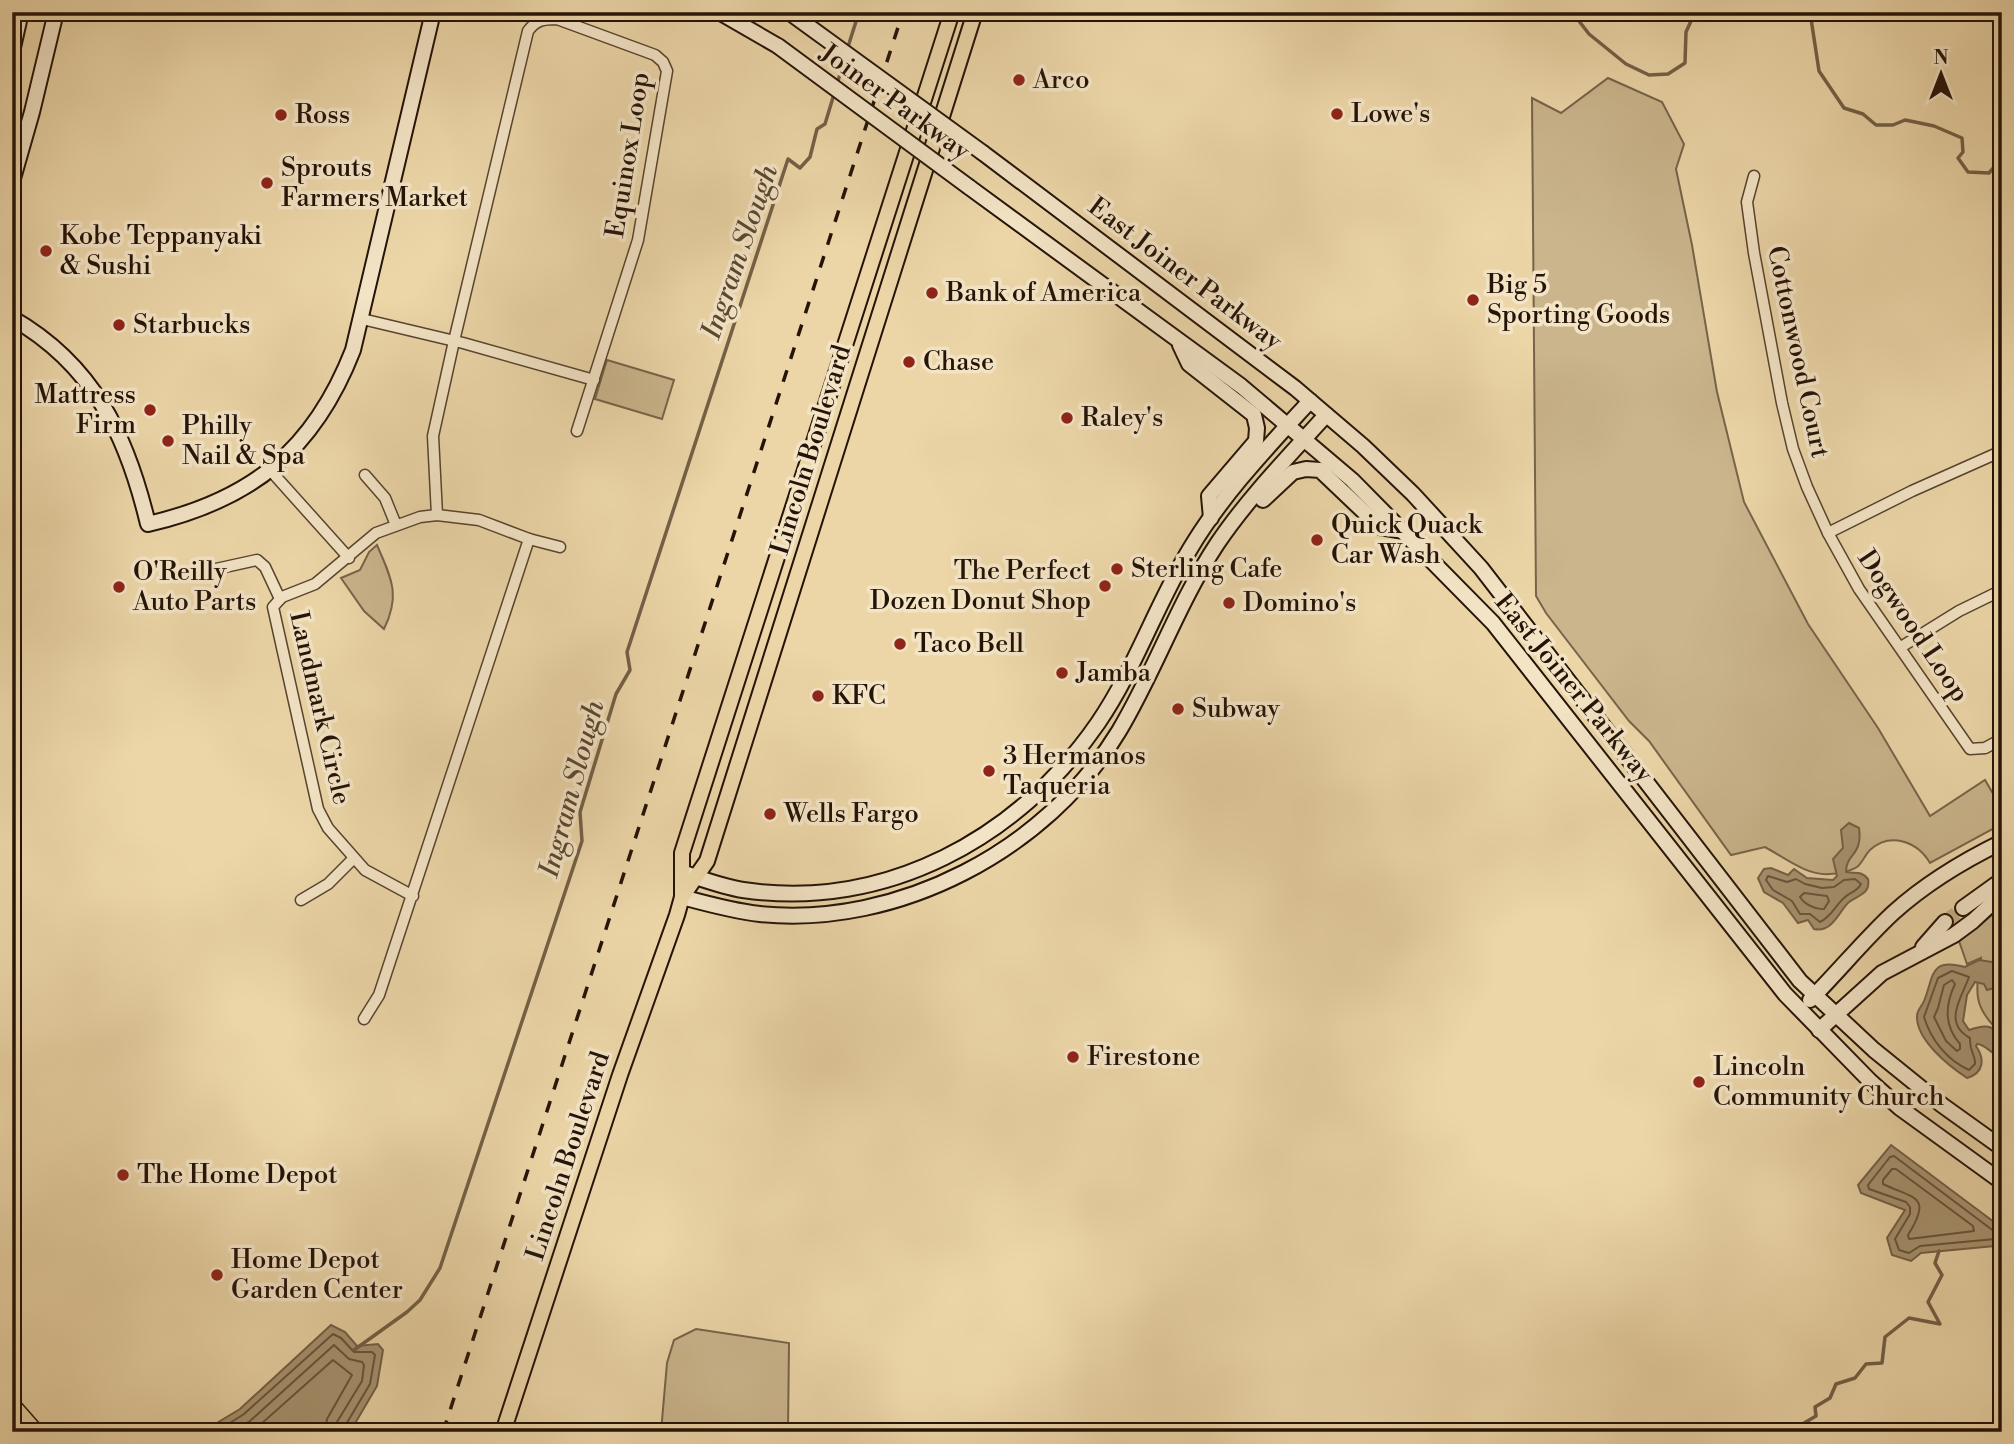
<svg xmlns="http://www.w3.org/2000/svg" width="2014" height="1444" viewBox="0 0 2014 1444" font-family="'Libre Bodoni',serif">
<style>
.green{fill:#cab58d;stroke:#77644a;stroke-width:2}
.water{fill:#a89471;stroke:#736047;stroke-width:2}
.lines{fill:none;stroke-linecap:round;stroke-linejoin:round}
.shore{stroke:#66543c;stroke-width:2}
.stream{stroke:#736047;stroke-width:3.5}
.secondary-tunnel{stroke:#c4af88;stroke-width:14;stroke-dasharray:14 7;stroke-linecap:butt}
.street-casing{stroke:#56442f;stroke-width:13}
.secondary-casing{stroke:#241307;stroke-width:18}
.primary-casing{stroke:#241307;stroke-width:18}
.highway-casing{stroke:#241307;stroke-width:21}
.street{stroke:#f3e4c6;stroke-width:10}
.secondary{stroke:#f3e4c6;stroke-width:14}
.primary{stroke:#ecd6a8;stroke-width:14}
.highway{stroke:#ecd6a8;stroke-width:18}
.rail{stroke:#241307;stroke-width:3.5;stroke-dasharray:12 12;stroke-linecap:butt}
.secondary-bridge-casing{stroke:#241307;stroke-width:18;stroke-linecap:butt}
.secondary-bridge{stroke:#f3e4c6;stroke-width:14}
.poi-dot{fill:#8f2418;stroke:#f3e4c6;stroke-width:2.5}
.labels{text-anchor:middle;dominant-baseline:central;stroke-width:7;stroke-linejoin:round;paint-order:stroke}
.poi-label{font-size:26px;fill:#241307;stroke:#f3e4c6;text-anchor:start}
.street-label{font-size:26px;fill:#241307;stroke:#f3e4c6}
.water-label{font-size:28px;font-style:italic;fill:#594731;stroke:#f3e4c6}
</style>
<rect width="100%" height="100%" fill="#ecd6a8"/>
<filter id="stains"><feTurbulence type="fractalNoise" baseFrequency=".00286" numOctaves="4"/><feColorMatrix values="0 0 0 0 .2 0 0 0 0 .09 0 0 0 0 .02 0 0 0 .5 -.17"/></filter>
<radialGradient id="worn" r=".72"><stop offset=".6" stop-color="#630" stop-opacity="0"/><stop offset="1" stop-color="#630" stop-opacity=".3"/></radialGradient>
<g class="green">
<path d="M 1608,78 L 1662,102 L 1684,144 L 1676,169 L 1692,245 L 1717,392 L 1744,502 L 1808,624 L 1878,728 L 1930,816 L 1985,780 L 2002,809 L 2002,824 L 1930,863 C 1917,841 1890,832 1870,850 C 1865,855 1862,863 1857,867 C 1851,871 1837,874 1830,874 C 1807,876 1785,858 1765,847 L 1731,855 L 1649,741 L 1629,721 L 1546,613 L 1536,596 L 1532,98 L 1561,113 Z"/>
<path d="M 607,360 L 674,380 L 662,419 L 595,399 Z"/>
<path d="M 377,545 C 391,578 401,594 384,629 L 364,611 L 341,578 L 360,570 L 369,552 Z"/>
<path d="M 2002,907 L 2002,1034 C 1973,1008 1975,994 1981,958 L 1967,964 L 1959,941 Z"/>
<path d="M 696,1329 L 789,1343 L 788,1432 L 661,1432 L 667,1363 L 674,1340 Z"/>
</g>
<g class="water">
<path d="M 1849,823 L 1859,828 C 1863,856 1846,853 1846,872 C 1856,874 1860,870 1868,879 C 1871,895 1857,895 1848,903 C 1838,913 1832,933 1814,929 L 1808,920 L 1798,923 L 1783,903 L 1764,892 L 1758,878 L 1764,869 L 1771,868 L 1788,875 L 1794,869 L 1807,878 L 1833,880 L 1837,876 L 1833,859 L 1843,848 L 1841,830 Z"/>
<path d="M 1979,960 L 1992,962 L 2002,960 L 2002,986 L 1987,990 L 1984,984 L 1975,982 L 1967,995 L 1963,1021 L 1969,1030 C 1983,1025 1990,1024 2002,1035 L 2002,1057 C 1991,1055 1986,1044 1977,1044 L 1976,1046 C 1985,1059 1984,1073 1967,1078 C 1949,1066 1916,1040 1917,1016 C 1917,1010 1922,1006 1924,1001 C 1934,977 1929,957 1965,967 Z"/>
<path d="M 1891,1145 L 2002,1228 L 2002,1251 L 1995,1246 L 1921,1253 L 1911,1261 L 1892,1255 L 1887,1238 L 1905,1210 L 1861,1193 L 1858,1185 Z"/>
<path d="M 331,1325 L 345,1332 L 357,1346 L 378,1344 L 383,1350 L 377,1386 L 350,1432 L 202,1432 L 240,1409 Z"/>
</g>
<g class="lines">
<g class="shore">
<path d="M 1768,876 L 1787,882 L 1796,879 L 1805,884 L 1822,888 L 1834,887 L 1844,880 L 1855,879 L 1861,884 C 1857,892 1850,892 1844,898 C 1835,906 1831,917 1820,922 L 1810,914 L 1800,914 L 1792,901 L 1773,890 L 1766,880 Z"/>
<path d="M 1804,893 L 1827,896 L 1829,901 L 1824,909 C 1816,910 1804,904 1800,897 Z"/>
<path d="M 1952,971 L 1969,977 C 1962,997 1942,1023 1970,1038 C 1969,1052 1976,1055 1975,1064 L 1969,1070 C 1947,1060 1931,1040 1924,1017 L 1938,978 Z"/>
<path d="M 1952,980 L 1955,984 C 1945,1005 1944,1026 1960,1044 L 1960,1049 L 1957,1051 L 1946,1041 L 1934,1017 L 1938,1008 L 1944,985 Z"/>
<path d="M 1892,1169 L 1896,1169 L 1973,1226 L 1974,1231 L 1909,1239 L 1908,1235 C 1933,1195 1914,1199 1883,1184 L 1883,1180 Z"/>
<path d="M 2002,1233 L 1995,1232 L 1894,1156 L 1890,1157 L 1868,1185 L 1869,1189 L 1906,1202 L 1910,1207 L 1910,1214 L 1895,1239 L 1899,1250 L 1909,1253 L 1920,1246 L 1995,1239 L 2002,1242"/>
<path d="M 216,1432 L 244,1414 L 333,1334 L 341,1338 L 354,1352 L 372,1352 L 375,1355 L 370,1384 L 345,1426 L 344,1432"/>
<path d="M 232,1432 L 250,1421 L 334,1345 L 349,1359 L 362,1362 L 364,1365 L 362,1381 L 337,1422 L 335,1432"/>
<path d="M 252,1432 L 333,1360 L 352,1375 L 327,1419 L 325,1432"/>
</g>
<g class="stream">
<path d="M 1572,12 L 1589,34 L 1626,64 L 1649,75 L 1668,74 L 1685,63 L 1686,32 L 1691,21 L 1683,12"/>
<path d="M 1810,12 L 1819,71 L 1844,108 L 1863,114 L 1876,125 L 1893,125 L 1905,120 L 1915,122 L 1934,126 L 1962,138 L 1963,152 L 1958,158 L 1968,172 L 1989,173 L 2002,158"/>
<path d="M 847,50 L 859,12"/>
<path d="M 837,84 L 845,58"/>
<path d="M 354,1350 L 407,1312 L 420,1300 L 440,1268 L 582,841 L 580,812 L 616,694 L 630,670 L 627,652 L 788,159 L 800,168 L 810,157 L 817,129 L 825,124 L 835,91"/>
<path d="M 1789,1432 L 1816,1416 L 1815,1407 L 1830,1398 L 1836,1384 L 1855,1378 L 1866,1364 L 1882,1363 L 1885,1337 L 1909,1318 L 1940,1324 L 1928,1302 L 1942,1275 L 1935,1263 L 1939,1251"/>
</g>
<path class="secondary-tunnel" d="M 1945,922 L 1963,908"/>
<defs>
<g id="street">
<path d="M 1754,176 L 1747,202 L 1754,253 L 1782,403 L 1793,449 L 1807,487 L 1828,533 L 1859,589 L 1970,749 L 1985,748 L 2002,739"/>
<path d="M 362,319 L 463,343 L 594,380"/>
<path d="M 270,470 L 349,558"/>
<path d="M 365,475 L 385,498 L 396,525"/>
<path d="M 437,515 L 433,436 L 454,341 L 528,31 C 536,20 543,19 557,19 L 655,55 L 663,62 L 667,71 L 638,240 L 577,431"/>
<path d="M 1828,533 L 1912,491 L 2002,451"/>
<path d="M 529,539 L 560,547"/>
<path d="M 216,569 L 257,560 L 265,567 L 280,599"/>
<path d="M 1901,647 L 1959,611 L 2002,590"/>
<path d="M 301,900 L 328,884 L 353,859"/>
<path d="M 364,1019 L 379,995 L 529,539 L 479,520 L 437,515 L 420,517 L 376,533 L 315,584 L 282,597 L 273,607 L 318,809 L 328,828 L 365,870 L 413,896"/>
</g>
<g id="secondary">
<path d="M 719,12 L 778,46"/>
<path d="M 12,52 L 21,12"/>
<path d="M 983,153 L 1295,388 L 1363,446 L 1413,494 L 1481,568 L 1800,981 L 1874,1050 L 1942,1105 L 2002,1148"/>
<path d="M 12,182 L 32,112 L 56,12"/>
<path d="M 969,187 L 1241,386 L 1352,480 L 1493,623 L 1785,994 L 1870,1081 L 1900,1108 L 2002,1182"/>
<path d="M 12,318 C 94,365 127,436 148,524 C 252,500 314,450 353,350 L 433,12"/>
<path d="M 1180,345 L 1189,364 L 1254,415 L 1257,428 L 1256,441 L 1209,496 L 1211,518"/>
<path d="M 1263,500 L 1293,472 L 1306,469 L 1320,470 L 1380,527 L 1404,531"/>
<path d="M 687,874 C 705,880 724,887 743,890 C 885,911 1019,838 1098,723 C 1135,669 1156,605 1190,549 C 1222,495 1268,447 1310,401"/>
<path d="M 682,897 C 708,904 733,911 760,914 C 898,928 1047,850 1119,731 C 1155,671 1178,603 1217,544 C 1248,498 1289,456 1326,415"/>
<path d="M 1963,908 L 2002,880"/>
<path d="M 1923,947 L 1945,922"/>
<path d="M 1810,1000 C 1838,972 1864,940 1893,913 C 1925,884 1963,861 2002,842"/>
<path d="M 1819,1030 L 1882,973 L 1954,935 L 1973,921 L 2002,894"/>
</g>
<g id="primary">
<path d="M 682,897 L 707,861 L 975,12"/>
<path d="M 503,1432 L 620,1075 L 677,915 L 682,897 L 682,853 L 952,12"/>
</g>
<path id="highway" d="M 12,1407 L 34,1432"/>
</defs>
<use href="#street" class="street-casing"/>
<use href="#secondary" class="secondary-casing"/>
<use href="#primary" class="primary-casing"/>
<use href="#highway" class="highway-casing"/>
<use href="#street" class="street"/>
<use href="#secondary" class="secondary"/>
<use href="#primary" class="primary"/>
<use href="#highway" class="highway"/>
<path class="rail" d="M 443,1432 L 903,12"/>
<defs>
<g id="secondary-bridge">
<path d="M 793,15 L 983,153"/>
<path d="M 778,46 L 969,187"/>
</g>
</defs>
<use href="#secondary-bridge" class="secondary-bridge-casing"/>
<use href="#secondary-bridge" class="secondary-bridge"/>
</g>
<g class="poi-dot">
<circle cx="1019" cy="80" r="7"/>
<circle cx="1337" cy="114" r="7"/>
<circle cx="281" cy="115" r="7"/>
<circle cx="267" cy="183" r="7"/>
<circle cx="46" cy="251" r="7"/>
<circle cx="932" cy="293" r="7"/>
<circle cx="1473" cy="300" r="7"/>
<circle cx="119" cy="325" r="7"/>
<circle cx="909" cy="362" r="7"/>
<circle cx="150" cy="410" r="7"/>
<circle cx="1067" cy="418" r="7"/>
<circle cx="168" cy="441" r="7"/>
<circle cx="1317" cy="540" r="7"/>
<circle cx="1117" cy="569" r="7"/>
<circle cx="1105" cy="586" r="7"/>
<circle cx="119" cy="587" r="7"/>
<circle cx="1229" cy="603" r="7"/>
<circle cx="900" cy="644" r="7"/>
<circle cx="1062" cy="673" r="7"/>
<circle cx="818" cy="696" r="7"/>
<circle cx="1178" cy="709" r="7"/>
<circle cx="989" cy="771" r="7"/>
<circle cx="770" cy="814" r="7"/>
<circle cx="1073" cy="1057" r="7"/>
<circle cx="1699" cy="1082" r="7"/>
<circle cx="123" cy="1175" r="7"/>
<circle cx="217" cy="1275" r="7"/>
</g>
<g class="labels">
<g class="poi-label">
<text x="1033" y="80">Arco</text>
<text x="1351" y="114">Lowe's</text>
<text x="295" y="115">Ross</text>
<text x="281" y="168">Sprouts<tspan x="281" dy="30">Farmers Market</tspan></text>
<text x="60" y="236">Kobe Teppanyaki<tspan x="60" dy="30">&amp; Sushi</tspan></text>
<text x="1487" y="285">Big 5<tspan x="1487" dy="30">Sporting Goods</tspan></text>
<text x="946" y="293">Bank of America</text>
<text x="133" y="325">Starbucks</text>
<text x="923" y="362">Chase</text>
<text x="136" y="395" text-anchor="end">Mattress<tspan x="136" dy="30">Firm</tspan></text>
<text x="1081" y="418">Raley's</text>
<text x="182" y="426">Philly<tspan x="182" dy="30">Nail &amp; Spa</tspan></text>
<text x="1331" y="525">Quick Quack<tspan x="1331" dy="30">Car Wash</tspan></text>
<text x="1131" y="569">Sterling Cafe</text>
<text x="1091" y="571" text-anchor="end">The Perfect<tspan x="1091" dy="30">Dozen Donut Shop</tspan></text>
<text x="133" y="572">O'Reilly<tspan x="133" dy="30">Auto Parts</tspan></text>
<text x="1243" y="603">Domino's</text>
<text x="914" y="644">Taco Bell</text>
<text x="1076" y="673">Jamba</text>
<text x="832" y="696">KFC</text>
<text x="1192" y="709">Subway</text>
<text x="1003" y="756">3 Hermanos<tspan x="1003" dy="30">Taqueria</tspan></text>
<text x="784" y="814">Wells Fargo</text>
<text x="1087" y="1057">Firestone</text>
<text x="1713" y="1067">Lincoln<tspan x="1713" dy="30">Community Church</tspan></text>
<text x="137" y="1175">The Home Depot</text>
<text x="231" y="1260">Home Depot<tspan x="231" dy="30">Garden Center</tspan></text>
</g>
<g class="street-label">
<text transform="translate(895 102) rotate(36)">Joiner Parkway</text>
<text transform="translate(628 155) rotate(-81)">Equinox Loop</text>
<text transform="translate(1185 274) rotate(37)">East Joiner Parkway</text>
<text transform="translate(1798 352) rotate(78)">Cottonwood Court</text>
<text transform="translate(811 450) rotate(-73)">Lincoln Boulevard</text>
<text transform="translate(1913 626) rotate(56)">Dogwood Loop</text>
<text transform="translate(1574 688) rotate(51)">East Joiner Parkway</text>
<text transform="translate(320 708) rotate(77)">Landmark Circle</text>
<text transform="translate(568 1156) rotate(-72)">Lincoln Boulevard</text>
</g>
<g class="water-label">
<text transform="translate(740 252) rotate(-71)">Ingram Slough</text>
<text transform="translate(572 789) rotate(-75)">Ingram Slough</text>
</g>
</g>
<rect width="2014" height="1444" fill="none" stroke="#ecd6a8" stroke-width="42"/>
<rect x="14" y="14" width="1986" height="1416" fill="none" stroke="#241307" stroke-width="3.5"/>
<rect x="21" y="21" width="1972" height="1402" fill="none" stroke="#241307" stroke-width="2"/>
<g transform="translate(1941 74)" stroke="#f3e4c6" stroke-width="5" paint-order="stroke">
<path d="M0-5L12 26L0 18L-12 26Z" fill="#241307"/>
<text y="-10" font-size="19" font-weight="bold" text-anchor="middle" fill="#241307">N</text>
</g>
<rect width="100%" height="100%" filter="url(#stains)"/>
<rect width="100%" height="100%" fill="url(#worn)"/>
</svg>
